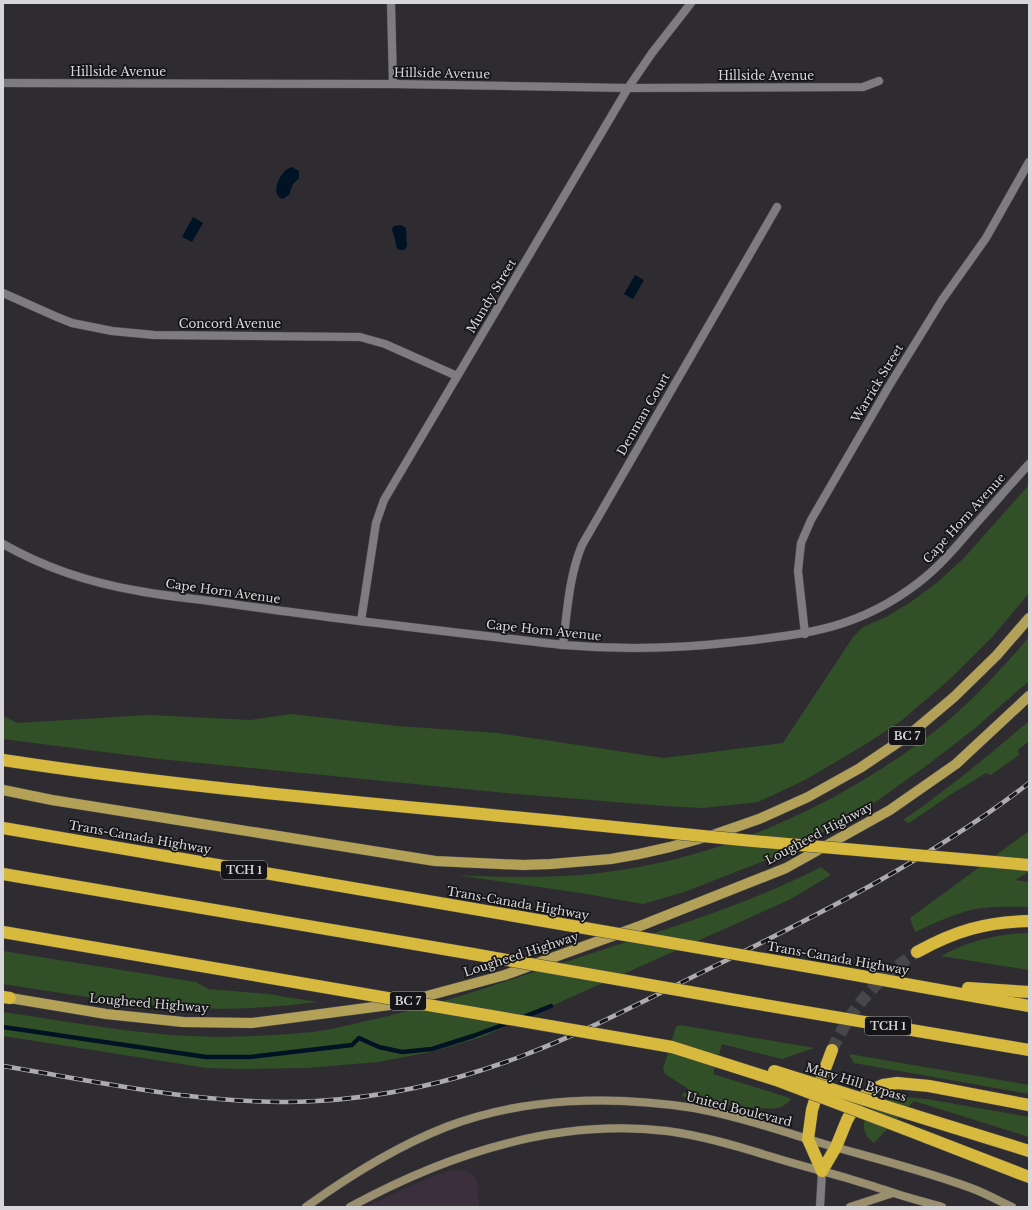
<svg xmlns="http://www.w3.org/2000/svg" width="1032" height="1210" viewBox="0 0 1032 1210" font-family="'Libre Baskerville',serif">
<style>
.commercial{fill:#3c2f3d}
.green{fill:#325027}
.water{fill:#001324}
.lines{fill:none;stroke-linecap:round;stroke-linejoin:round}
.stream{stroke:#001324;stroke-width:4.5}
.motorway-tunnel{stroke:#474649;stroke-width:12;stroke-dasharray:12 6;stroke-linecap:butt}
.minor-casing{stroke:#4c4a4e;stroke-width:9}
.tertiary-casing{stroke:#4c4a4e;stroke-width:9}
.secondary-casing{stroke:#4c4a4e;stroke-width:9}
.primary-casing{stroke:#4c4a4e;stroke-width:11}
.motorway-casing{stroke:#4c4a4e;stroke-width:13}
.minor{stroke:#7e7c81;stroke-width:8}
.tertiary{stroke:#7e7c81;stroke-width:8}
.secondary{stroke:#998e6d;stroke-width:8}
.primary{stroke:#b3a158;stroke-width:10}
.motorway{stroke:#d7b93d;stroke-width:12}
.rail-casing{stroke:#adabae;stroke-width:4.5}
.rail{stroke:#151517;stroke-width:3;stroke-dasharray:9;stroke-linecap:butt}
.motorway-bridge-casing{stroke:#4c4a4e;stroke-width:13;stroke-linecap:butt}
.motorway-bridge{stroke:#d7b93d;stroke-width:12}
.labels{text-anchor:middle;dominant-baseline:central;stroke-width:3.5;stroke-linejoin:round;paint-order:stroke}
.shield{fill:#151517;stroke:#9d9c9e;stroke-width:1}
.shield-label{font-size:11px;font-weight:bold;fill:#d7d6d8}
.street-label{font-size:12px;fill:#d7d6d8;stroke:#151517}
</style>
<rect width="100%" height="100%" fill="#2e2c30"/>
<path class="commercial" d="M 450,1170 L 467,1171 L 474,1176 L 477,1181 L 479,1207 L 366,1207 L 419,1182 Z"/>
<g class="green">
<path d="M 1029,485 L 1029,593 L 993,636 L 950,679 L 901,721 L 866,744 L 805,780 L 758,802 L 703,808 L 664,806 L 506,793 L 159,759 L 3,739 L 3,716 L 17,723 L 149,715 L 251,720 L 291,714 L 397,726 L 498,733 L 664,758 L 783,743 L 853,637 L 863,627 L 886,617 L 911,602 L 939,581 L 963,559 Z"/>
<path d="M 1029,637 L 1029,681 L 974,729 L 930,763 L 870,806 L 833,827 L 777,856 L 684,892 L 643,904 L 581,893 L 456,875 C 492,877 527,878 563,876 C 696,869 824,815 930,735 C 967,707 999,672 1029,637 Z"/>
<path d="M 1029,721 L 1029,741 L 1018,750 L 1019,755 L 991,775 L 986,773 L 953,793 L 909,823 L 903,820 C 947,790 988,756 1029,721 Z"/>
<path d="M 1029,831 L 1029,872 L 1015,880 L 1029,882 L 1029,907 C 1014,907 998,906 982,908 C 959,911 937,922 915,932 L 910,918 Z"/>
<path d="M 821,867 L 831,875 L 789,900 L 482,1037 L 435,1051 L 378,1062 L 306,1068 L 243,1069 L 207,1068 L 3,1036 L 3,1012 C 52,1019 101,1028 150,1033 C 204,1039 259,1037 312,1032 C 330,1030 348,1025 366,1021 C 433,1007 497,984 562,963 C 649,934 739,909 821,867 Z"/>
<path d="M 1029,933 L 1029,970 L 941,956 C 969,941 998,934 1029,933 Z"/>
<path d="M 3,951 L 196,982 L 208,989 L 268,994 L 317,1002 C 277,1007 236,1010 196,1008 C 131,1005 67,994 3,984 Z"/>
<path d="M 680,1025 L 814,1048 L 782,1059 L 722,1044 L 713,1074 L 790,1098 L 791,1100 C 788,1103 784,1105 781,1107 C 761,1113 704,1100 681,1096 L 688,1090 L 687,1088 L 665,1074 L 663,1069 L 676,1027 Z"/>
<path d="M 849,1054 L 1029,1085 L 1029,1094 L 854,1063 Z"/>
<path d="M 903,1097 L 927,1099 L 1029,1117 L 1029,1137 L 914,1101 L 874,1143 C 869,1139 865,1135 864,1128 C 862,1107 887,1100 903,1097 Z"/>
</g>
<g class="water">
<path d="M 292,167 L 299,171 L 299,178 L 293,184 L 289,195 L 283,199 C 268,195 281,169 292,167 Z"/>
<path d="M 193,217 L 203,223 L 192,242 L 182,237 Z"/>
<path d="M 401,225 L 406,228 L 407,246 L 404,250 L 399,250 L 396,246 C 396,239 393,235 392,229 L 394,226 Z"/>
<path d="M 635,275 L 644,280 L 633,299 L 624,294 Z"/>
</g>
<g class="lines">
<g class="stream">
<path d="M 521,1018 L 551,1006"/>
<path d="M 3,1027 L 206,1057 L 250,1057 L 352,1045 L 359,1038 L 379,1047 L 402,1052 L 432,1049 L 473,1036 L 508,1023"/>
</g>
<path class="motorway-tunnel" d="M 832,1050 C 853,1005 876,980 917,952"/>
<defs>
<g id="minor">
<path d="M 391,3 L 393,84"/>
<path d="M 3,83 L 393,84 L 628,88 L 863,87 L 879,81"/>
<path d="M 3,293 L 57,317 L 72,323 L 112,331 L 154,335 L 360,337 L 385,344 L 457,376"/>
<path d="M 805,634 L 798,571 L 801,543 L 811,520 L 889,386 L 942,300 L 986,238 L 1029,162"/>
<path d="M 563,645 C 567,612 569,576 582,545 L 777,207"/>
<path d="M 820,1207 L 822,1171"/>
</g>
<g id="tertiary">
<path d="M 3,544 C 45,568 91,583 139,591 C 170,597 201,599 232,604 C 342,620 452,632 563,645 C 622,650 675,649 735,642 C 807,634 858,629 918,583 C 939,567 956,547 973,527 C 992,506 1010,485 1029,464"/>
<path d="M 361,621 L 376,523 L 384,500 L 628,88 L 652,53 L 691,3"/>
</g>
<g id="secondary">
<path d="M 306,1207 C 349,1176 395,1147 446,1127 C 524,1097 612,1095 694,1108 C 738,1116 781,1131 824,1144 C 873,1158 923,1170 971,1188 C 985,1193 999,1201 1012,1207"/>
<path d="M 350,1207 C 447,1154 556,1118 667,1131 C 705,1136 742,1148 779,1159 C 802,1166 826,1172 850,1179 C 864,1183 878,1188 891,1192 C 908,1198 925,1202 942,1207"/>
<path d="M 850,1207 L 893,1193"/>
</g>
<g id="primary">
<path d="M 3,790 L 52,800 L 435,861 L 523,865 L 551,864 L 611,859 L 639,854 L 670,847 L 713,835 L 759,819 L 808,797 L 860,768 L 909,735 L 954,697 L 997,655 L 1029,618"/>
<path d="M 4,997 L 106,1014 L 183,1022 L 252,1023 L 397,1004 L 505,975 L 640,926 L 786,868 L 890,810 L 956,764 L 1029,696"/>
</g>
<g id="motorway">
<path d="M 3,760 C 186,788 371,803 555,821"/>
<path d="M 3,828 L 567,925"/>
<path d="M 3,874 L 473,954"/>
<path d="M 3,932 L 271,978"/>
<path d="M 917,952 C 955,931 985,922 1029,921"/>
<path d="M 822,969 L 1029,1006"/>
<path d="M 968,988 L 1029,992"/>
<path d="M 3,997 L 10,998"/>
<path d="M 747,1002 L 1029,1050"/>
<path d="M 910,1114 L 1029,1151"/>
<path d="M 905,1129 L 1029,1177"/>
<path d="M 822,1171 L 836,1147 L 847,1120 L 852,1111 L 864,1096 L 872,1090 L 883,1085 L 897,1083 L 929,1086 L 1029,1105"/>
<path d="M 822,1171 L 808,1139 L 812,1110 L 822,1077 L 832,1050"/>
</g>
</defs>
<use href="#minor" class="minor-casing"/>
<use href="#tertiary" class="tertiary-casing"/>
<use href="#secondary" class="secondary-casing"/>
<use href="#primary" class="primary-casing"/>
<use href="#motorway" class="motorway-casing"/>
<use href="#minor" class="minor"/>
<use href="#tertiary" class="tertiary"/>
<use href="#secondary" class="secondary"/>
<use href="#primary" class="primary"/>
<use href="#motorway" class="motorway"/>
<defs>
<path id="rail" d="M 3,1066 C 106,1083 211,1107 317,1101 C 387,1097 457,1081 522,1056 C 591,1030 657,994 723,962 C 829,909 935,856 1029,783"/>
</defs>
<use href="#rail" class="rail-casing"/>
<use href="#rail" class="rail"/>
<defs>
<g id="motorway-bridge">
<path d="M 555,821 L 742,840 L 1029,865"/>
<path d="M 567,925 L 822,969"/>
<path d="M 473,954 L 747,1002"/>
<path d="M 271,978 L 672,1047 L 776,1080 L 905,1129"/>
<path d="M 774,1071 L 910,1114"/>
</g>
</defs>
<use href="#motorway-bridge" class="motorway-bridge-casing"/>
<use href="#motorway-bridge" class="motorway-bridge"/>
</g>
<g class="labels">
<g class="shield">
<rect x="889" y="727" width="36" height="18" rx="3"/>
<rect x="221" y="861" width="46" height="18" rx="3"/>
<rect x="390" y="992" width="36" height="18" rx="3"/>
<rect x="865" y="1017" width="46" height="18" rx="3"/>
</g>
<g class="shield-label">
<text x="907" y="736">BC 7</text>
<text x="244" y="870">TCH 1</text>
<text x="408" y="1001">BC 7</text>
<text x="888" y="1026">TCH 1</text>
</g>
<g class="street-label">
<text x="118" y="71">Hillside Avenue</text>
<text transform="translate(442 73) rotate(1)">Hillside Avenue</text>
<text x="766" y="75">Hillside Avenue</text>
<text transform="translate(491 296) rotate(-59)">Mundy Street</text>
<text x="230" y="323">Concord Avenue</text>
<text transform="translate(877 383) rotate(-59)">Warrick Street</text>
<text transform="translate(643 414) rotate(-60)">Denman Court</text>
<text transform="translate(964 518) rotate(-48)">Cape Horn Avenue</text>
<text transform="translate(223 591) rotate(8)">Cape Horn Avenue</text>
<text transform="translate(544 630) rotate(6)">Cape Horn Avenue</text>
<text transform="translate(819 833) rotate(-28)">Lougheed Highway</text>
<text transform="translate(140 837) rotate(10)">Trans-Canada Highway</text>
<text transform="translate(518 903) rotate(10)">Trans-Canada Highway</text>
<text transform="translate(521 954) rotate(-18)">Lougheed Highway</text>
<text transform="translate(838 958) rotate(10)">Trans-Canada Highway</text>
<text transform="translate(149 1003) rotate(5)">Lougheed Highway</text>
<text transform="translate(856 1082) rotate(17)">Mary Hill Bypass</text>
<text transform="translate(739 1109) rotate(14)">United Boulevard</text>
</g>
</g>
<rect width="1032" height="1210" fill="none" stroke="#d7d6d8" stroke-width="8"/>
</svg>
